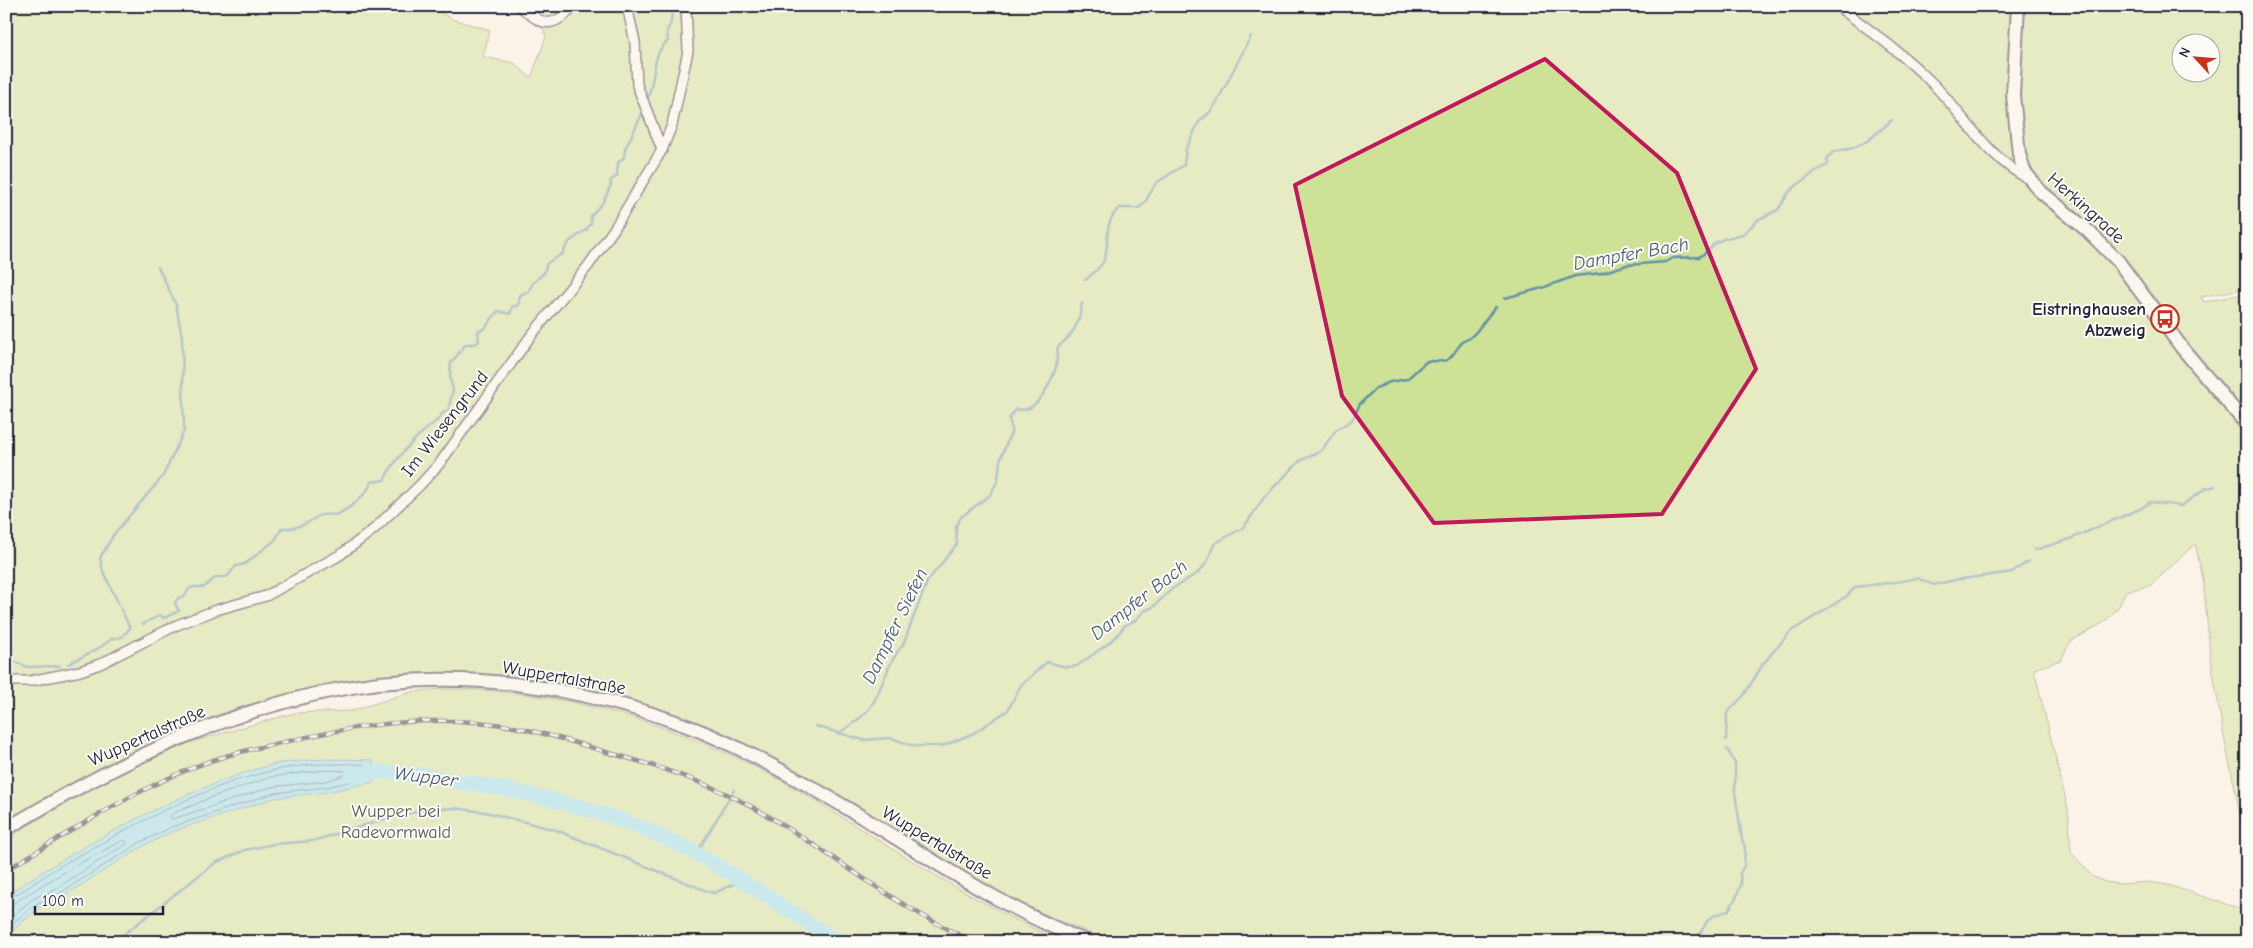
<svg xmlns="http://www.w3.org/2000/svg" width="2253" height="948" viewBox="0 0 2253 948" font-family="'Comic Neue',sans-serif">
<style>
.green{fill:#cee297;stroke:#788269;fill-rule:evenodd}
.water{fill:#91ddf1;stroke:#6592a8}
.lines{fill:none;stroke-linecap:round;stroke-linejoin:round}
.shore{stroke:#4e6d84;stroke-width:1}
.stream{stroke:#6592a8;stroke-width:2.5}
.river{stroke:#91ddf1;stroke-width:15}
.minor-casing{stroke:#22223b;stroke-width:12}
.secondary-casing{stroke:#22223b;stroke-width:16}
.minor{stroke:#fdfcf7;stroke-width:9}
.secondary{stroke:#fdfcf7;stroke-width:12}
.rail-casing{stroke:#22223b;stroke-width:4.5}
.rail{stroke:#fdfcf7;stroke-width:2.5;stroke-dasharray:8;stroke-linecap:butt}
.marked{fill:none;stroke:#c2185b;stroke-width:4;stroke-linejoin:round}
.labels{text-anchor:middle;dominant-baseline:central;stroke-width:4;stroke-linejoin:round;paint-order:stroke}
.street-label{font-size:18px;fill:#22223b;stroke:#fdfcf7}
.poi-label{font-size:18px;font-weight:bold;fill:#22223b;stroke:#fdfcf7;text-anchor:end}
.park-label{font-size:18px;fill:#565c57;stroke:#fdfcf7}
.water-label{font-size:19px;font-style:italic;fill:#435a72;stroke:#fdfcf7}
</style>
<rect width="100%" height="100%" fill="#fbf3e7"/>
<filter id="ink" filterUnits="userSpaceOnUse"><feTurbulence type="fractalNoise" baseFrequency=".02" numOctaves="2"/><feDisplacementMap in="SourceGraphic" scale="10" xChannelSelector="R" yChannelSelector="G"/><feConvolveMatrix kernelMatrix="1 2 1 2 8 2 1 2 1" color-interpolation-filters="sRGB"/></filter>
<g filter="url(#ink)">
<g class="green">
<path d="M 6,6 L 429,6 L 452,19 L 490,30 L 483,57 L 514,63 L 531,78 L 546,37 L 541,23 L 546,6 L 686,6 L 688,51 L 679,99 L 690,52 L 689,6 L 1834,6 L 1859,24 L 1861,23 L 1839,6 L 2016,6 L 2011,94 L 2015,97 L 2019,6 L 2247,6 L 2247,288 L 2201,297 L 2204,302 L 2247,293 L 2247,419 L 2180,339 L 2173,345 L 2247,433 L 2247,846 L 2223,732 L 2210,654 L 2203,578 L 2195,544 L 2150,586 L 2126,591 L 2119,606 L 2106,621 L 2070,642 L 2061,660 L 2034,669 L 2068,809 L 2071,852 L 2092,876 L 2105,882 L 2120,884 L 2147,882 L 2168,885 L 2238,908 L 2247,914 L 2247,942 L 1115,942 C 1062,924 1010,899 961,872 C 895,834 833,789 764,755 C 632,688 479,657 332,684 C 278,693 227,714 177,735 C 117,759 60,786 6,823 L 6,683 C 37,683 71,676 100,665 C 127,655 152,637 179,626 C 210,612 247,610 276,591 L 254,600 L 216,610 L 177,625 L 100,664 L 80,671 L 30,681 L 6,681 ZM 2180,42 L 2210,42 L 2210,72 L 2180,72 ZM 679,99 L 673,126 L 663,151 L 595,262 L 533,340 L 441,465 L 422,487 L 375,531 L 341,556 L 290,584 L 340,555 L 373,530 L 440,463 L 530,337 L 588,266 L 614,229 L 662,150 L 672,125 Z"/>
<path d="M 441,689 C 561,688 680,725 784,782 C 816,800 846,820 877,839 C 937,877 998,913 1062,942 L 6,942 L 6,839 L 85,791 L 135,764 L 191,742 L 294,713 L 351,711 L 411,692 Z"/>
</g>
<path class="water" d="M 323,759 L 373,760 L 374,782 L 327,792 L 275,798 L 174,831 L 143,846 L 59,899 L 39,908 L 6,936 L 6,895 C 83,845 178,791 267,766 C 284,761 305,761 323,759 Z"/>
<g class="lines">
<g class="shore">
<path d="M 324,770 L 348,771 L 350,773 L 326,781 L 271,787 L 173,819 L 170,818 L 172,814 L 212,797 L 271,777 Z"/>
<path d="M 6,898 C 18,897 46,874 58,867 C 144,821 237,762 338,764 C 347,764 360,763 367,766 L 366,778 L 327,787 L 274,793 L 172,827 L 141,842 L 57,895 L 36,904 L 6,929"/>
<path d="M 6,905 L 14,903 C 49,880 86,860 123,840 L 126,841 L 126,844 L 55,889 L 33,899 L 6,921"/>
</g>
<g class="stream">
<path d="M 648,97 C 656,77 651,54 668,41 L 667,31 L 671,22 L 672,6"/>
<path d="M 1085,280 C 1091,275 1102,267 1104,260 C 1111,241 1102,224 1119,208 L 1138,208 L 1144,204 L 1156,183 L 1184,165 L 1186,149 L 1199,122 L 1211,111 L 1218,100 L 1251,36"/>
<path d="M 1505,298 L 1542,288 L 1575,276 L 1601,273 L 1627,265 L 1665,262 L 1673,258 L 1699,257 L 1708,251 L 1715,243 L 1723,239 L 1743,234 L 1759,219 L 1778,210 L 1789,192 L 1796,186 L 1816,171 L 1828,165 L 1827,159 L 1833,152 L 1853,148 L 1869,140 L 1892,120"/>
<path d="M 2035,550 L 2070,539 L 2142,508 L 2150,502 L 2181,506 L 2205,489 L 2215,486"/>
<path d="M 143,624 L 160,615 L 164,618 L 179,611 L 175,603 L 178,598 L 185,596 L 189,589 L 193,587 L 204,587 L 216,577 L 227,577 L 236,566 L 245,564 L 275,540 L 282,528 C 300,529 304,524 319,516 C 325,513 333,516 338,514 C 349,509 369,493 371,482 L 384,480 C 395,459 415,437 434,423 C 440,419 440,413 448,410 L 453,390 L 450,378 L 451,363 L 466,344 L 475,344 L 479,341 L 478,331 L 484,329 L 498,311 L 510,314 L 513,306 L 518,306 L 520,295 L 528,292 L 533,283 L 544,273 L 547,263 L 562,254 L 569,242 L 586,230 L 591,223 L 591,216 L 603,202 L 611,185 L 610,181 L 617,176 L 618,163 L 624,157 L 625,149 L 642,114"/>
<path d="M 6,660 L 16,662 L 27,667 L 60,666"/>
<path d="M 68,664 C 81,657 103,648 111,639 L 122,637 L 130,628 L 103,571 L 100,558 L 114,534 L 163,476 L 184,431 L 182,337 L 176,305 L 158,267"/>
<path d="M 815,726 L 863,740 L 891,738 L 914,746 L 943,746 L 974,733 L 1008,710 L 1021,685 L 1047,662 L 1066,667 L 1077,666 L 1109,643 L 1119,633 L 1124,626 L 1136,620 L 1144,611 L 1153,607 L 1172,589 L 1198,573 L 1207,562 L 1214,544 L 1244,527 L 1265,496 L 1300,461 L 1321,451 L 1336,430 L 1352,420 L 1360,404 L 1376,388 L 1390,382 L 1407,379 L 1427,361 C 1455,362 1447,360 1463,341 C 1474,340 1487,315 1496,307"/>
<path d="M 838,734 C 850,725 866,716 873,703 C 884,684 888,661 903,645 L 927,582 L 957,544 L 956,526 L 961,517 L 990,495 L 998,480 L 1000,460 L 1012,430 L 1009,419 L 1016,409 C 1036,415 1049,386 1055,370 C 1058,362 1056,354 1058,347 C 1075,333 1079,324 1082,303"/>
<path d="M 1726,740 L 1727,713 L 1744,695 L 1763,664 L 1790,632 L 1847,596 L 1855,587 L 1897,582 L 1917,578 L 1934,585 L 1955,580 L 2012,572 L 2029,561"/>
<path d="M 696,854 L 734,790"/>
<path d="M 114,942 L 215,863 L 245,850 L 274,844 L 313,841 L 382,820 L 419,811 L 454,808 L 485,812 L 556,830 L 707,891 L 714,893 L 741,881"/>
<path d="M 1695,942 L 1708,920 L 1715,915 L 1728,911 L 1736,898 L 1741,884 L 1740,873 L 1744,866 L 1745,847 L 1742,840 L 1735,792 L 1735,763 L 1727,749"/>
</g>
<path class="river" d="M 352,774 C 391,769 431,776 469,783 C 536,794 607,810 669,840 C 728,868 783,907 838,942"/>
<defs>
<g id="minor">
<path d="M 520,6 C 544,27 551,29 575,6"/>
<path d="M 627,6 L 635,42 L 637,85 L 662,150"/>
<path d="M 1837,6 C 1871,31 1906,56 1935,86 C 1965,117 1989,159 2029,179"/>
<path d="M 6,681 L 30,681 L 80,671 L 100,664 L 177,625 L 216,610 L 266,596 L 340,555 L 373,530 L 420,485 L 440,463 L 530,337 L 588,266 L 614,229 L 662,150 L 672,125 L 688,51 L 686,6"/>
</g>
<g id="secondary">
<path d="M 2018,6 L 2013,95 L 2019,154 L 2024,171 L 2040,191 L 2088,231 L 2118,261 L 2182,348 L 2247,425"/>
<path d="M 6,829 C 108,768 213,715 330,691 C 451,666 581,685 695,729 C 731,743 766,762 800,781 C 897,834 984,901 1088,942"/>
</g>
</defs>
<use href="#minor" class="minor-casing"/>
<use href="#secondary" class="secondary-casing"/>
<use href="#minor" class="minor"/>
<use href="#secondary" class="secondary"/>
<defs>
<path id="rail" d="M 6,870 C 67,834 127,794 192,768 C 223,755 256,748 289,741 C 363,724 438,713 514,727 C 545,733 576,743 606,752 C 651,764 694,778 735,798 C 819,840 889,906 976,942"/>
</defs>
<use href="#rail" class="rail-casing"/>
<use href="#rail" class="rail"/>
</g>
</g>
<path d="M0 0H2253V948H0ZM 1545,59 L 1677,173 L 1756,369 L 1662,514 L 1434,523 L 1342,396 L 1295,185 Z" fill="#fbf3e7" fill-opacity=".55" fill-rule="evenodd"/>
<path class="marked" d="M 1545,59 L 1677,173 L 1756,369 L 1662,514 L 1434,523 L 1342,396 L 1295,185 Z"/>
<defs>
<symbol id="bus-ring" viewBox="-11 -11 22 22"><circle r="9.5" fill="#fdfcf7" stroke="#c8321e" stroke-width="1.5"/><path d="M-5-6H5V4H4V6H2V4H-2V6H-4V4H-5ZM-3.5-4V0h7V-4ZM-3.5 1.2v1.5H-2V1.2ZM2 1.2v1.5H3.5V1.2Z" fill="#c8321e"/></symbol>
</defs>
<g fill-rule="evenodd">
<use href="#bus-ring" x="2149" y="303" width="32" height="32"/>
</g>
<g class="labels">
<g class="street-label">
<text transform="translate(2086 208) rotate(42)">Herkingrade</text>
<text transform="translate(445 424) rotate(-52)">Im Wiesengrund</text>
<text transform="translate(564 678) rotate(10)">Wuppertalstraße</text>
<text transform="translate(147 736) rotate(-24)">Wuppertalstraße</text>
<text transform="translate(937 843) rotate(31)">Wuppertalstraße</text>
</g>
<g class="poi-label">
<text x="2146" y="309">Eistringhausen<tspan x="2146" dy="21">Abzweig</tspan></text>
</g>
<g class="park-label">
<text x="396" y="811">Wupper bei<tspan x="396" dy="21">Radevormwald</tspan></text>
</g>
<g class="water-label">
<text transform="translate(1631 254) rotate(-10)">Dampfer Bach</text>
<text transform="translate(1139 600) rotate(-38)">Dampfer Bach</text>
<text transform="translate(895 626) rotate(-64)">Dampfer Siefen</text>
<text transform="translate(426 777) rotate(7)">Wupper</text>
</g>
</g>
<rect width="2253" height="948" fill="none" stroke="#fdfcf7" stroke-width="25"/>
<rect x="12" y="12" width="2228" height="923" fill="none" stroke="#22223b" stroke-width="2" filter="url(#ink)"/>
<g transform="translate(2196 58) rotate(296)"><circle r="24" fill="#fdfcf7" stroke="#a5a5ac"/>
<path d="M0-4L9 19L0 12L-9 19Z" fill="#c8321e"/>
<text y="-8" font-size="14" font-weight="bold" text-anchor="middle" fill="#22223b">N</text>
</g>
<path d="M35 906v8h128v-8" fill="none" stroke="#22223b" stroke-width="2.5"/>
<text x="42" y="906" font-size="15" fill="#22223b" stroke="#fdfcf7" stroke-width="4" paint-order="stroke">100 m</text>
</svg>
